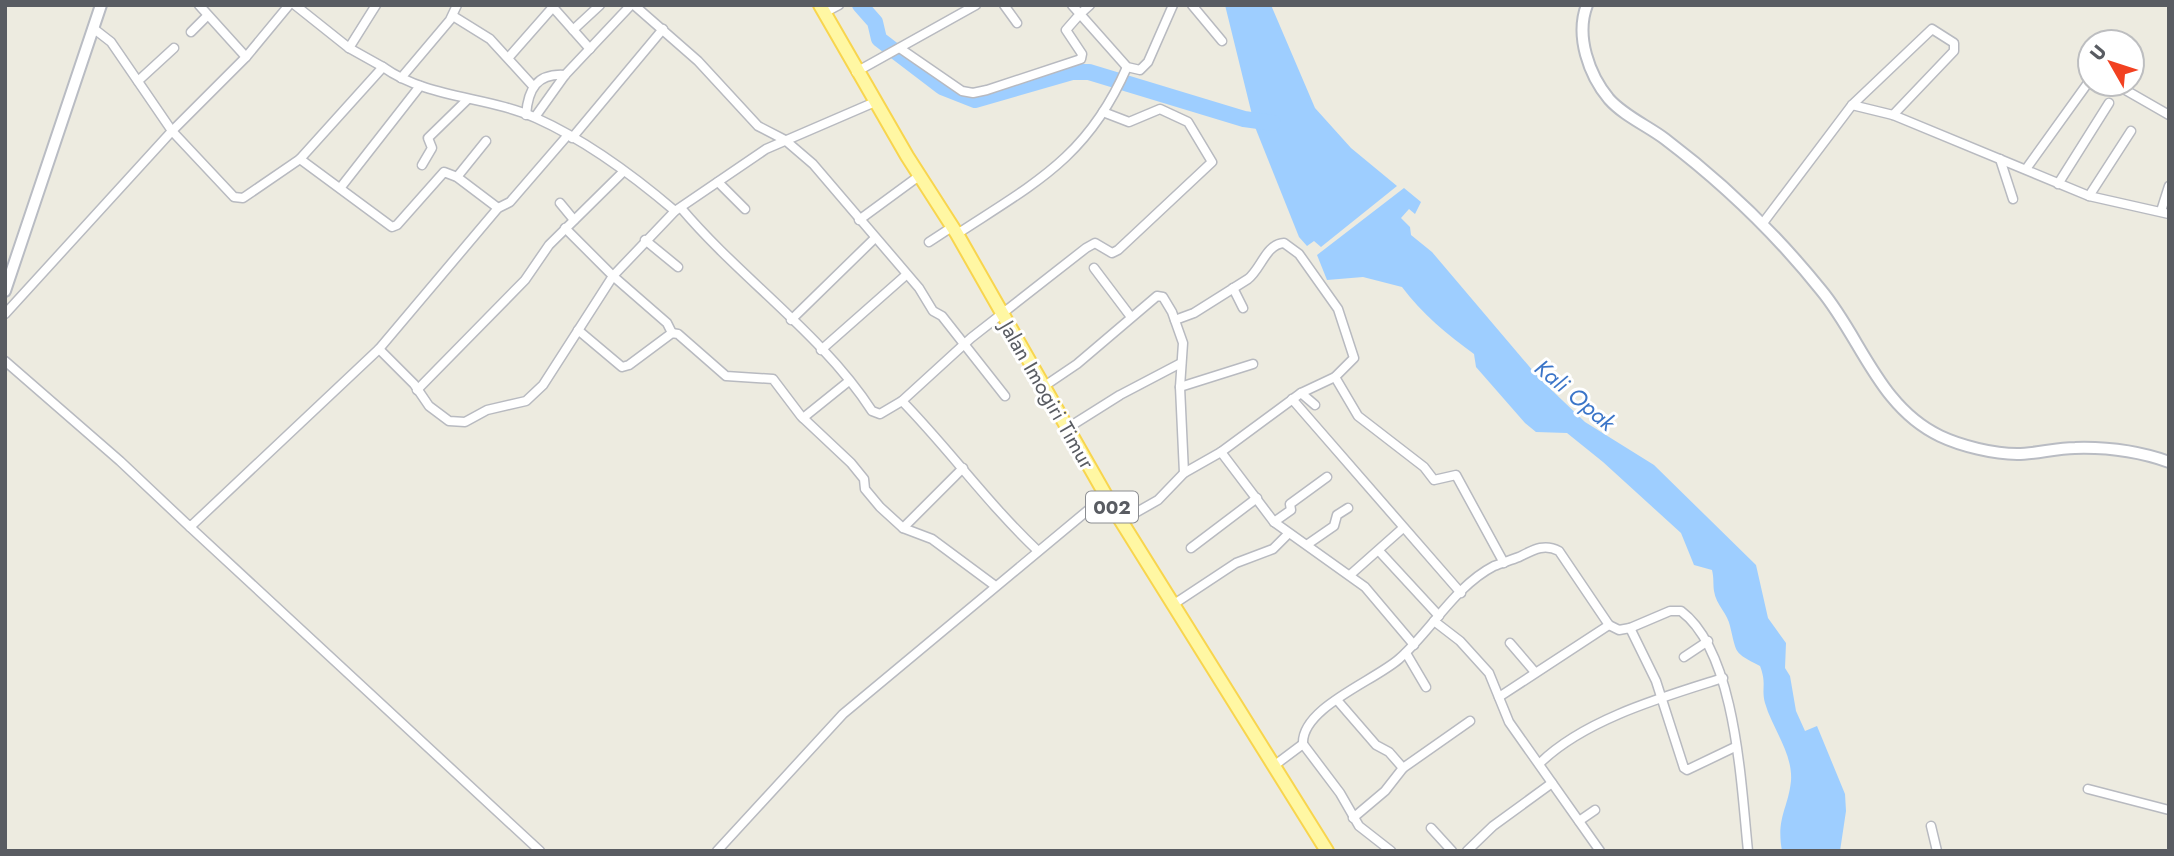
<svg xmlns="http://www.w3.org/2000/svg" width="2174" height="856" viewBox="0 0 2174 856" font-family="Jost,sans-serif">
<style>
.water{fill:#9eceff}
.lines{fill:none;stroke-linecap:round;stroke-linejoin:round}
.river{stroke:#9eceff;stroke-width:16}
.street-casing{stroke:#b8bac0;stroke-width:11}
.secondary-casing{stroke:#b9bcc3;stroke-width:14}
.primary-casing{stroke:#f8d54e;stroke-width:16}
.street{stroke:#fff;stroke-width:8}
.secondary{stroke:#fff;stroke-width:10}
.primary{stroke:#fff7a3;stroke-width:12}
.labels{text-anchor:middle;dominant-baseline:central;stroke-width:6;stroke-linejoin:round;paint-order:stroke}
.shield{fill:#fff;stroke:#8b8d91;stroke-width:2}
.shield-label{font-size:19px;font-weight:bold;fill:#595c62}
.street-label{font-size:21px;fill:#595c62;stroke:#fff}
.water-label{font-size:23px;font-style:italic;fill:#3b75c8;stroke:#fff}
</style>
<rect width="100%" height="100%" fill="#edebe0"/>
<g class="water">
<path d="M 1225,5 L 1271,5 L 1315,108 L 1351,148 L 1397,186 L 1321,247 L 1314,241 L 1307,246 L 1299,237 L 1255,127 Z"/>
<path d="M 1404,188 L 1421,202 L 1415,214 L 1409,209 L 1401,218 L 1410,227 L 1411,235 L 1432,252 L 1539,378 L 1585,422 L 1654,465 L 1756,565 L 1768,618 L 1786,643 L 1785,668 L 1790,676 L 1796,711 L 1805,731 L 1817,726 L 1845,794 L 1846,811 L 1840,851 L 1782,851 C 1776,818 1788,809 1791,781 C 1793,753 1772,728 1765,703 C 1761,688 1767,684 1760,666 C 1733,652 1737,654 1730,626 C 1728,614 1716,605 1714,591 C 1713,584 1714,578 1712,570 L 1694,565 L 1681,533 L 1603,462 L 1567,433 L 1536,432 L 1525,423 L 1476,367 L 1474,354 C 1447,334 1422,314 1402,287 L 1363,277 L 1327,280 L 1317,255 Z"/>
</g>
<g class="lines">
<path class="river" d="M 860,5 L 875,22 L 879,39 L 942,87 L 975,100 L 1072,72 L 1089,72 L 1244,119 L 1273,123"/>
<defs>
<g id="street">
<path d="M 199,5 L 246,57"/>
<path d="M 295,5 L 349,48 L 383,67"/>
<path d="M 551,5 L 590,49"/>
<path d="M 634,5 L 698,61 L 758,126 L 785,140 L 813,164 L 919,288 L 933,311 L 942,316 L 1005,396"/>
<path d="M 1004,5 L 1017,23"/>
<path d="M 1090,5 L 1080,14 L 1127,67 L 1140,70 L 1148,62 L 1173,5"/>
<path d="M 1192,5 L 1222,41"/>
<path d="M 824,13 L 839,5"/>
<path d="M 453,16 L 490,39 L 533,86"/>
<path d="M 93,28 L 111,42 L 172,131 L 234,197 L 243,198 L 300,159 L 383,67 C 428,99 487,96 536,118 C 585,140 634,176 675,211"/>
<path d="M 573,30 L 600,5"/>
<path d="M 191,32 L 207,16"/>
<path d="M 349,48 L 376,5"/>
<path d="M 901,49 L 962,91 L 973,93 L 987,90 L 1081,59 L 1082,54 L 1066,30 L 1080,14 L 1072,5"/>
<path d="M 509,57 L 553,7"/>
<path d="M 856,72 L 976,5"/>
<path d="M 401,78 L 450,20 L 457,5"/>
<path d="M 138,81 L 174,48"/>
<path d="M 2115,84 L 2169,115"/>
<path d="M 1852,105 L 1893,115 L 2089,196 L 2169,214"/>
<path d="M 526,115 C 528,89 537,73 565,75"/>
<path d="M 535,117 L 565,75 L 631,5"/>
<path d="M 572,138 L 663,29"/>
<path d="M 300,159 L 392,227 L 397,225 L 444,172 L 457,177 L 498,208"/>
<path d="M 2000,159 L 2013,199"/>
<path d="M 422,165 L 432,148 L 428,138 L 467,100"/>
<path d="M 2026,169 L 2090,80"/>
<path d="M 457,177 L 486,141"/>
<path d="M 718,182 L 745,209"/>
<path d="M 2058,184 L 2109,103"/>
<path d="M 341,187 L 420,86"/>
<path d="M 2089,196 L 2131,131"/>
<path d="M 560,203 L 574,220"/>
<path d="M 681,208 C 740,278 823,335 872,411 L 880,414 L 902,401 L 971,338 L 1086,248 L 1095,243 L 1112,253 L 1118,250 L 1212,162 L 1188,122 L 1160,109 L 1129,122 L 1103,112"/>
<path d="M 2161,211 L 2169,186"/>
<path d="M 859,220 L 919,176"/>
<path d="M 1763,223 L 1852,105 L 1932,29 L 1954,43 L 1954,51 L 1893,115"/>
<path d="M 565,228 L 613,276 L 667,323 L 672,333"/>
<path d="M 957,234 C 1035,183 1088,157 1127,67"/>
<path d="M 645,240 L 678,267"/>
<path d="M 929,242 L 952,227"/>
<path d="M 1094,268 L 1131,317"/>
<path d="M 1233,288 L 1243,308"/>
<path d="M 5,314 L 172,131 L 246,57 L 289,5"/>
<path d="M 791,320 L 875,238"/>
<path d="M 578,330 L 622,367 L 629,365 L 672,333 L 678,334 L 726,376 L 773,379 L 801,416 L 851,463 L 864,479 L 865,489 L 880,507 L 903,528 L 932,539 L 994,585"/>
<path d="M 379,349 L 498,208 L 510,202 L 567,136"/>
<path d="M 821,350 L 906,275"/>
<path d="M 5,361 L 120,461 L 190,527 L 379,349 L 414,384 L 429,406 L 449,421 L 465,422 L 487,410 L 526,401 L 543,385 L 613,276 L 675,211 L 766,149 L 875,102"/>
<path d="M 1335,377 L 1358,416 L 1424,467 L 1434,480 L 1456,475 L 1504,563"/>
<path d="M 1043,387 L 1077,364 L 1157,296 L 1163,297 L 1172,312 L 1183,343 L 1180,387 L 1184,473"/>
<path d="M 1180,387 L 1253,364"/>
<path d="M 417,390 L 525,280 L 549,245 L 623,172"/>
<path d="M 1301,393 L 1315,405"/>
<path d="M 1292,399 L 1461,593"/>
<path d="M 902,401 C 949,449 988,504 1038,551"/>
<path d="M 803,418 L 849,381"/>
<path d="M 1066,429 L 1120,395 L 1181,363"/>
<path d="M 1221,452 L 1274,522 L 1365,587 L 1414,645"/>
<path d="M 1121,521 L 1158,500 L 1184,473 L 1221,452 L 1301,393 L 1335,377 L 1354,358 L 1338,309 L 1299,254 L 1284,243 C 1266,244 1261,269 1248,279 L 1194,313 L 1175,320"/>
<path d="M 1274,522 L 1291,510 L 1290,504 L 1327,477"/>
<path d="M 190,527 L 540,851"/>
<path d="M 903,528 L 963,468"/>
<path d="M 1308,544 L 1334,526 L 1337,515 L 1348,508"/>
<path d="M 1191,548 L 1257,498"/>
<path d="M 1379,551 L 1439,616"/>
<path d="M 1350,575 L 1403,528"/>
<path d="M 1174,604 L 1236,563 L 1273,549 L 1288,534"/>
<path d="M 1434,621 L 1460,641 L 1489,673 L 1509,722 L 1600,851"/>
<path d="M 1630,628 L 1670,611 L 1681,611 C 1736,652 1741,785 1748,851"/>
<path d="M 1510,643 L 1534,671"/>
<path d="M 1406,653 L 1426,687"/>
<path d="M 1684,657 L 1708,641"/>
<path d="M 1499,697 L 1609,625"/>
<path d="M 1337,700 L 1376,745 L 1389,752 L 1403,768 L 1385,791 L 1353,818"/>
<path d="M 1303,744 C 1301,708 1374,681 1399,659 C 1431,631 1455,586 1494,566 C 1502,563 1511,560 1519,557 C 1533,550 1544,543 1559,551 L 1609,625 L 1619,630 L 1630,628 L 1656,681 L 1684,768 L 1687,770 L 1735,747"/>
<path d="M 1540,763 C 1585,719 1663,697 1723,678"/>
<path d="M 1275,765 L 1303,744 L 1340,793 L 1359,826 L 1391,851"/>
<path d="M 1403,768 L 1470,721"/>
<path d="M 2088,789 L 2169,810"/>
<path d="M 1579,821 L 1595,810"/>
<path d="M 1931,826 L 1937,851"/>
<path d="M 1431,828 L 1452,851"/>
<path d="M 717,851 L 843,714 L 1105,496"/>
<path d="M 1467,851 L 1493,826 L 1552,783"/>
</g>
<g id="secondary">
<path d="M 1587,5 C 1575,36 1589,75 1609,99 C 1624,116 1648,126 1665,139 C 1723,183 1776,234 1821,290 C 1861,338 1879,407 1940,436 C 1961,446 1994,454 2017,454 C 2036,454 2056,448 2075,448 C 2108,447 2138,451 2169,462"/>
<path d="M 5,291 L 101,5"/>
</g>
<path id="primary" d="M 820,5 L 907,156 L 957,234 L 1113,508 L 1327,851"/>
</defs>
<use href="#street" class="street-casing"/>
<use href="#secondary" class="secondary-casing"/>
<use href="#primary" class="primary-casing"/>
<use href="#street" class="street"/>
<use href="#secondary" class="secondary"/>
<use href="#primary" class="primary"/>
</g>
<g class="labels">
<rect class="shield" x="1086" y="491.5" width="52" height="31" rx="5"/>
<g class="shield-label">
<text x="1112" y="507">002</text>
</g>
<g class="street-label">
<text transform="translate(1047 395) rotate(60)">Jalan Imogiri Timur</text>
</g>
<g class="water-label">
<text transform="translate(1575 395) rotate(40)">Kali Opak</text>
</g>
</g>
<rect width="2174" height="856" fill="none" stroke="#595c62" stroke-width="14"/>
<g transform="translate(2111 63) rotate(309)"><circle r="33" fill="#ffffff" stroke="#bdbec0" stroke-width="2"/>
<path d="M0-5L12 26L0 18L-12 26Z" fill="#f24121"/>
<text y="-10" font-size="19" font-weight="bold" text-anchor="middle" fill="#595c62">U</text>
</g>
</svg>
